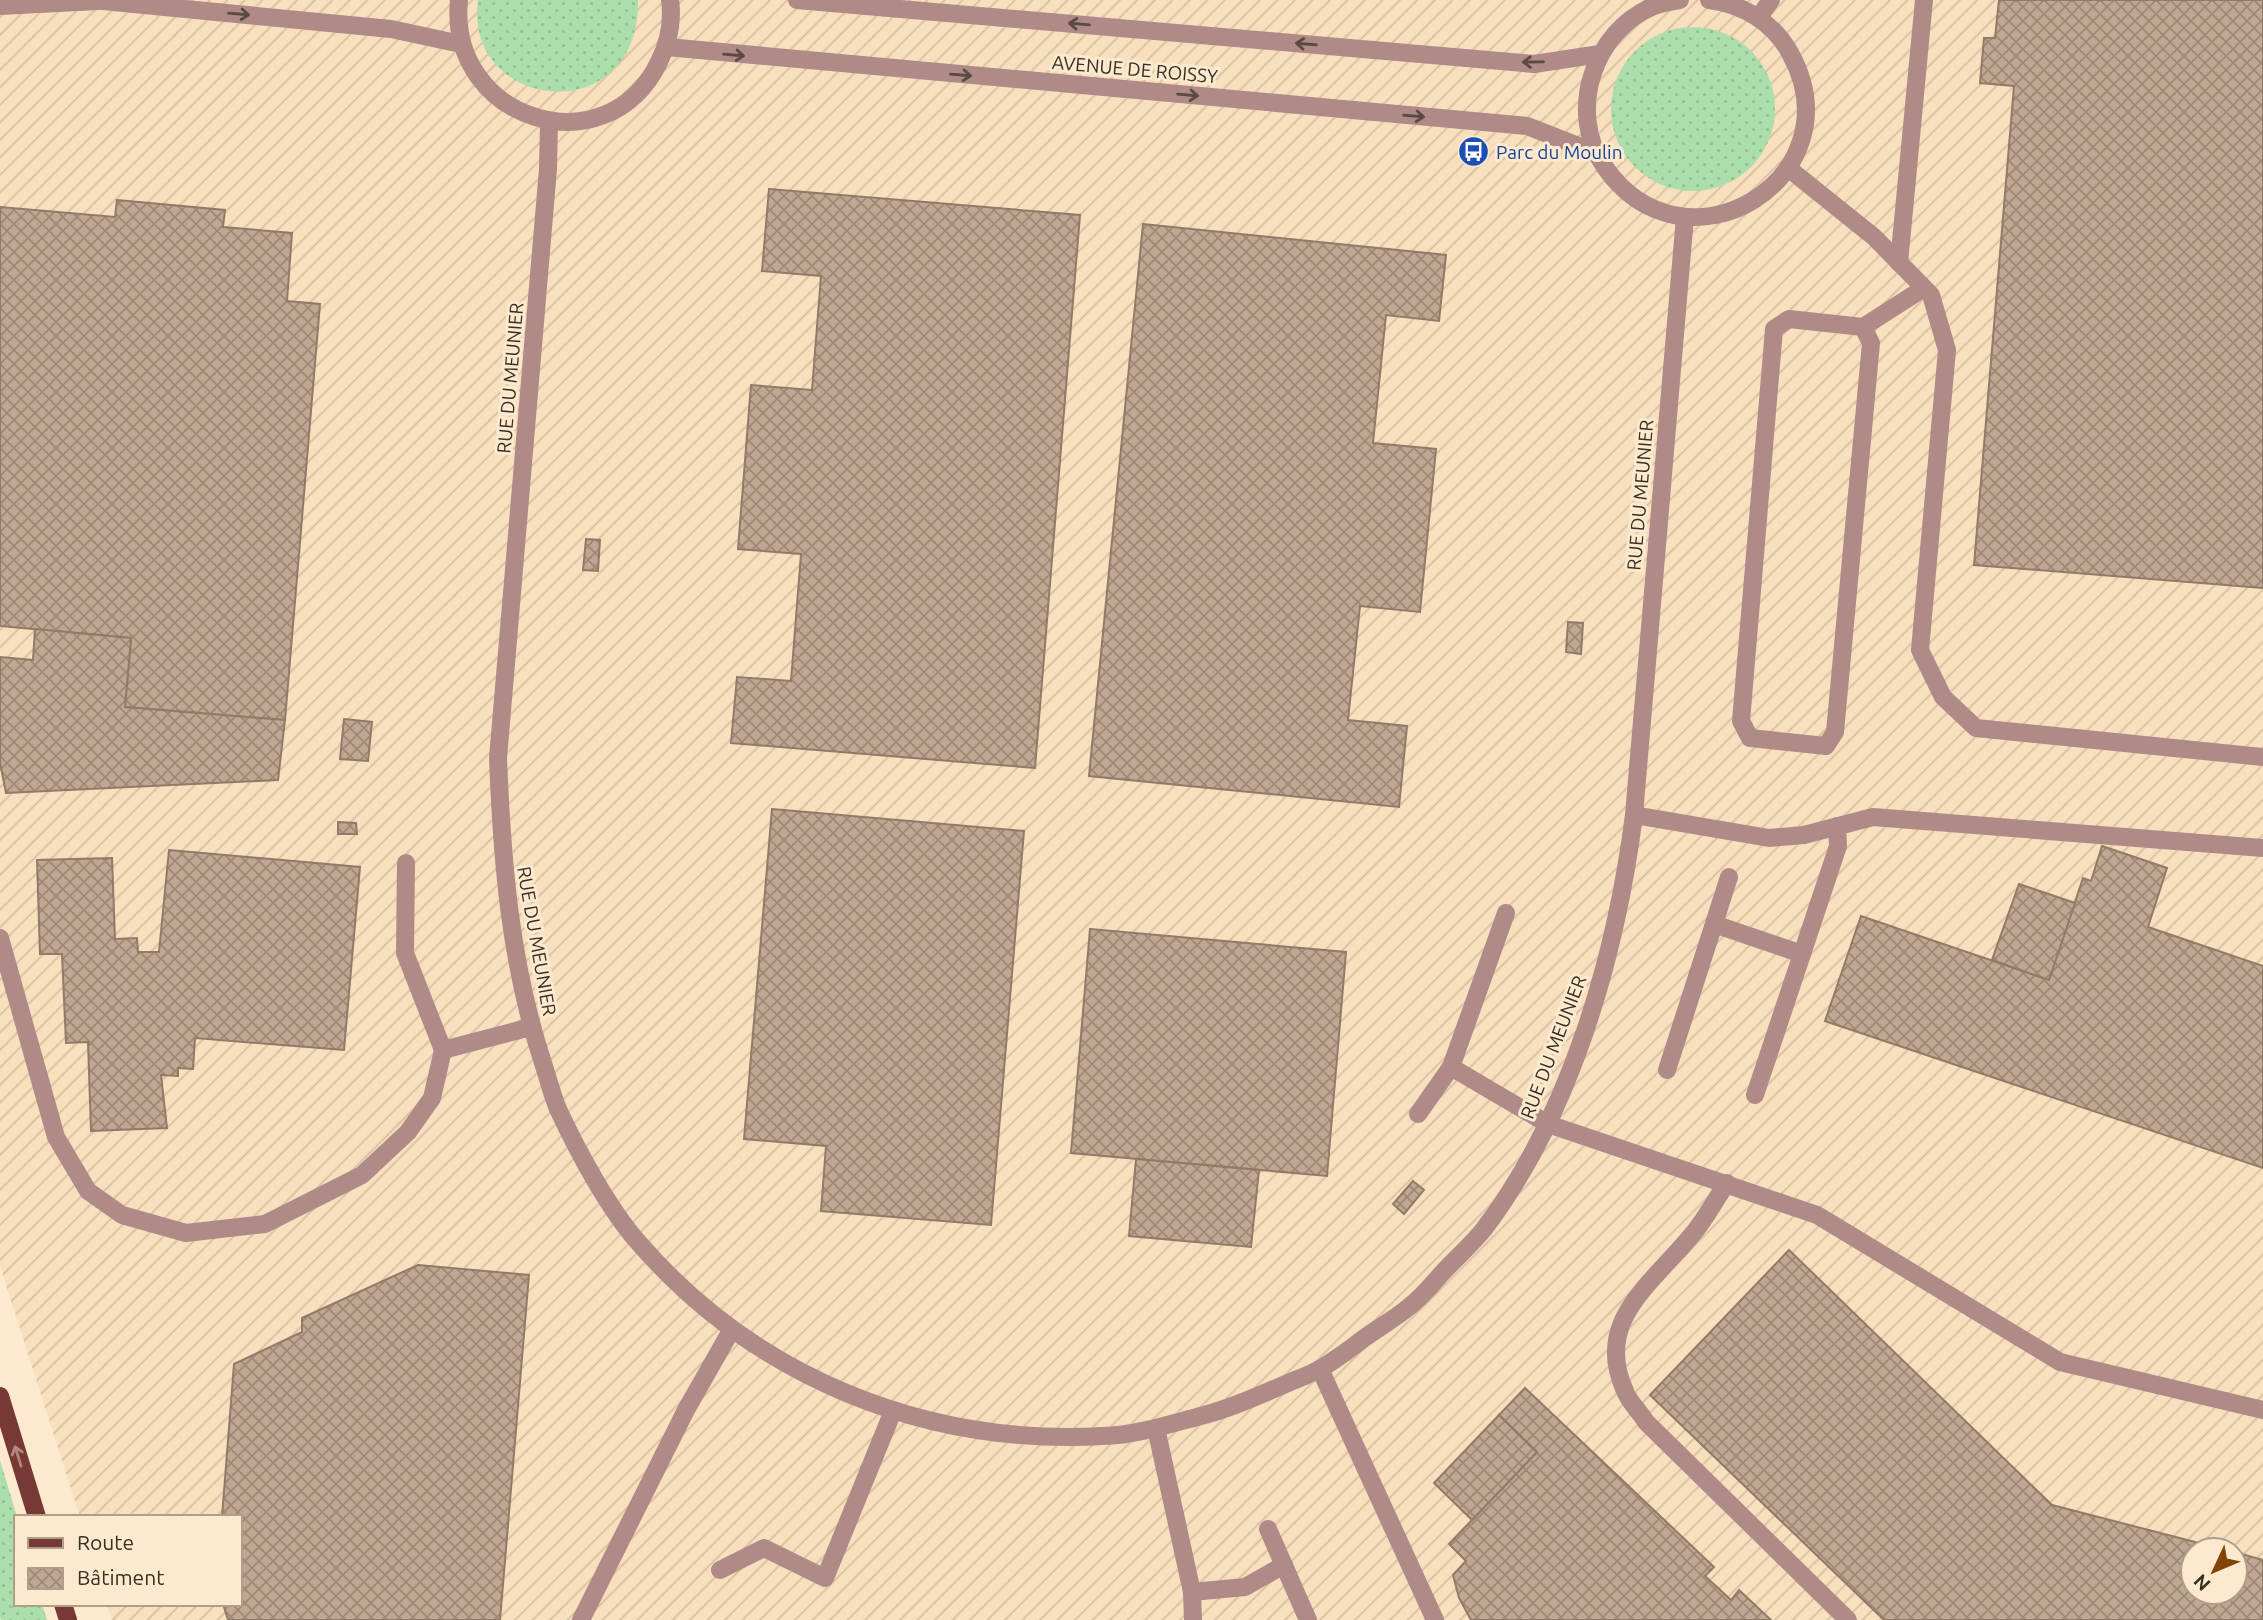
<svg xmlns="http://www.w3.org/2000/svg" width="2263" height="1620" viewBox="0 0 2263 1620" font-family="Ubuntu,sans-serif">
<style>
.industrial{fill:url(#industrial-furrows);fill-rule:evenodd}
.grass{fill:url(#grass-dots)}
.building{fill:url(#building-cross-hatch);stroke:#927a67;stroke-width:2}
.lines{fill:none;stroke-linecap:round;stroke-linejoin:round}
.minor{stroke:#af8a86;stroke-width:18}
.major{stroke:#763935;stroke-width:18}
.oneway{stroke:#5a4a42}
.oneway2{stroke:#b3887a}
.labels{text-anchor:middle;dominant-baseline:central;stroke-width:6;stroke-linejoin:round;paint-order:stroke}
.street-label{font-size:19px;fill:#362f25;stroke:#fde9ce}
.transit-label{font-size:19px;fill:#164399;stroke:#fde9ce;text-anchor:start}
</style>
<defs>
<pattern id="industrial-furrows" width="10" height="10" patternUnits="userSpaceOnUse" patternTransform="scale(1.75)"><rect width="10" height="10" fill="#f8dfbe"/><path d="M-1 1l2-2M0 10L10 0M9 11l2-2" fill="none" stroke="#d5c0a3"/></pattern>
<pattern id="grass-dots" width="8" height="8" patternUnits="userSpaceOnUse" patternTransform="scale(1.75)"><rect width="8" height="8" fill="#abdeab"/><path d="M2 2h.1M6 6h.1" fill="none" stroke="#94bf93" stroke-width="1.8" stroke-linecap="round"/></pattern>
<pattern id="building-cross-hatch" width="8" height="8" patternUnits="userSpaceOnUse" patternTransform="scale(1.75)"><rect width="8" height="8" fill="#c0a792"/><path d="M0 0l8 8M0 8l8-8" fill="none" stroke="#9d8877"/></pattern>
</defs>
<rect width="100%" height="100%" fill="#fde9ce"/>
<path class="industrial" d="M 0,0 L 2263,0 L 2263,1620 L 112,1620 L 107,1604 L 240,1604 L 240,1517 L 80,1517 L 0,1266 ZM 2193,1550 L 2235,1550 L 2235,1592 L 2193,1592 Z"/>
<g class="grass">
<path d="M 478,0 L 638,0 C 640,132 463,112 478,0 Z"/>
<circle cx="1693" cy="109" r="82"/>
<path d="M 0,1460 L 17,1517 L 16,1604 L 42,1604 L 47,1620 L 1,1620 L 0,1617 Z"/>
</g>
<g class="building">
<path d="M 1999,0 L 2263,0 L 2263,588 L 1974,565 L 2014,86 L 1980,83 L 1984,38 L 1995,38 Z"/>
<path d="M 769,189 L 1080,215 L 1035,768 L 731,743 L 737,677 L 791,681 L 801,554 L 738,549 L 751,385 L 812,390 L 821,276 L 762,271 Z"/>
<path d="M 117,200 L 225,210 L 223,227 L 292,233 L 287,301 L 320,304 L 285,720 L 125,707 L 131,638 L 0,626 L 0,207 L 115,217 Z"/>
<path d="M 1143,224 L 1446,255 L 1439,321 L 1386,315 L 1373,443 L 1436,449 L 1420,612 L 1360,606 L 1348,720 L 1407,726 L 1399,807 L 1089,776 Z"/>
<path d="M 586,539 L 600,540 L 598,571 L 583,570 Z"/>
<path d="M 1568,622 L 1583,623 L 1581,654 L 1566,652 Z"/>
<path d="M 35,629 L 131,638 L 125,707 L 285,720 L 278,780 L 6,793 L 0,763 L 0,657 L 33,660 Z"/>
<path d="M 344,719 L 372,722 L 368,761 L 340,759 Z"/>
<path d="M 772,809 L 1024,831 L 991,1225 L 821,1211 L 826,1146 L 744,1139 Z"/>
<path d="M 338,822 L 356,823 L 357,834 L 338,834 Z"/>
<path d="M 2102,846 L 2167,868 L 2148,927 L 2263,966 L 2263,1168 L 1825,1021 L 1861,916 L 2049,980 L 2083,878 L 2091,881 Z"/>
<path d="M 169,850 L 360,867 L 344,1050 L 195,1038 L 193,1069 L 178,1068 L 178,1076 L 161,1075 L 167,1128 L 91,1131 L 88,1042 L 66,1043 L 62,954 L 40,954 L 37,860 L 112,858 L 115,939 L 137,938 L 138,952 L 159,952 Z"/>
<path d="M 2019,884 L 2075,903 L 2049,980 L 1992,960 Z"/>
<path d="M 1090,929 L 1346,952 L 1327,1176 L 1071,1153 Z"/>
<path d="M 1136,1159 L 1259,1170 L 1251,1247 L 1129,1236 Z"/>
<path d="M 1413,1181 L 1424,1190 L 1404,1214 L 1393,1204 Z"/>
<path d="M 1789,1250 L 2052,1505 L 2226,1550 L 2193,1550 L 2193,1592 L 2235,1592 L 2235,1552 L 2263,1560 L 2263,1620 L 1884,1620 L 1650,1395 Z"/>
<path d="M 418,1265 L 529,1275 L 500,1620 L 228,1620 L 223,1604 L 240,1604 L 240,1517 L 222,1517 L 234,1364 L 302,1332 L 302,1318 Z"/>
<path d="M 1525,1388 L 1714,1567 L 1705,1576 L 1731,1600 L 1739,1590 L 1771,1620 L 1471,1620 L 1459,1598 L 1453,1575 L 1466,1561 L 1449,1544 L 1537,1452 L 1499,1415 Z"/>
<path d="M 1499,1415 L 1537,1452 L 1472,1520 L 1434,1483 Z"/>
</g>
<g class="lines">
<g class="minor">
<path d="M 93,0 L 391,29 L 461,44"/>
<path d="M 459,0 C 447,121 607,170 659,62 C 669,42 673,22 670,0"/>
<path d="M 797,0 L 1534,64 L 1600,54"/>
<path d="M 1680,0 C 1671,2 1662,3 1654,6 C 1593,31 1567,112 1604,166 C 1685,284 1859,177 1790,53 C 1774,23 1743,4 1709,0"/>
<path d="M 0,6 L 98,1"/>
<path d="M 1759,17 L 1771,0"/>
<path d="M 667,47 L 1527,126 L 1596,153"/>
<path d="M 549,121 L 548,169 L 498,758 C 502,862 510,963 543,1063 C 548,1078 552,1095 558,1109 C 577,1150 608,1208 638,1242 C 755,1377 924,1446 1103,1436 C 1135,1435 1167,1425 1197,1417 C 1229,1409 1258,1396 1288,1383 C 1300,1378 1312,1374 1323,1367 C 1337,1359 1350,1349 1363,1339 C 1378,1328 1396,1318 1410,1306 C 1423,1296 1433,1283 1444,1271 C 1457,1257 1472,1244 1484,1229 C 1571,1114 1616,956 1634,815 L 1685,217"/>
<path d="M 1788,168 L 1874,237 L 1931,295 L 1947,350 L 1920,650 L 1943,697 L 1976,728 L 2263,757"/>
<path d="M 1899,263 L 1924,0"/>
<path d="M 1789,319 L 1863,327 L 1871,343 L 1835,732 L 1826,746 L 1750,738 L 1741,721 L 1774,329 Z"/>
<path d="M 1863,327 L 1924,288"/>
<path d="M 1634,815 L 1769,838 L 1804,835 L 1873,817 L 2263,848"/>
<path d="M 406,863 L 405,953 L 443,1050 L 531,1027"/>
<path d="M 1714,924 L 1802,954"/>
<path d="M 0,938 L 56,1137 L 88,1191 L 122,1215 L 186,1233 L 265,1224 L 362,1175 L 408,1132 L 432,1098 L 443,1050"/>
<path d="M 1451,1067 L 1506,913"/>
<path d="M 1667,1070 L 1729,877"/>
<path d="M 1755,1095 L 1838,846 L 1837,826"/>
<path d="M 1418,1114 L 1451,1067 L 1548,1124 L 1817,1215 L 2060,1362 L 2263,1410"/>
<path d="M 1727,1183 C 1715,1200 1705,1220 1691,1236 C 1652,1284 1593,1321 1625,1391 C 1629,1402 1640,1412 1646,1422 L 1848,1620"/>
<path d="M 1320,1369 L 1435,1620"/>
<path d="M 1156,1428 L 1192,1592 L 1193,1620"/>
<path d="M 1268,1529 L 1308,1620"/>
<path d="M 720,1570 L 764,1548 L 825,1578 L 893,1411"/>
<path d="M 1192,1592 L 1245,1587 L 1284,1565"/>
<path d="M 581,1620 L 686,1410 L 732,1329"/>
</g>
<g class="major">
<path d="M 0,1396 L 37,1517"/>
<path d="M 63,1604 L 68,1620"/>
</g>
</g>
<defs><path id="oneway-shaft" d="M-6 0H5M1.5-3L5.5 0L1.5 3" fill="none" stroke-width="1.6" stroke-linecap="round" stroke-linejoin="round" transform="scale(1.75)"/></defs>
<g class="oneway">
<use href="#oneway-shaft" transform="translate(239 14) rotate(5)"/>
<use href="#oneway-shaft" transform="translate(1079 24) rotate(-175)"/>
<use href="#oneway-shaft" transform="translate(1306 44) rotate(-175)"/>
<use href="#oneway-shaft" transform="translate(734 55) rotate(5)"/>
<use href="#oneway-shaft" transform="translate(1533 62) rotate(179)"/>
<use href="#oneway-shaft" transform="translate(961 75) rotate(5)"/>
<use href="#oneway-shaft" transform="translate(1188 95) rotate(5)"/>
<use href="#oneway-shaft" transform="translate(1414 116) rotate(5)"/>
</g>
<use class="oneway2" href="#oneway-shaft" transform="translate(18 1456) rotate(-107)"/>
<defs>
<symbol id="bus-disc" viewBox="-11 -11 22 22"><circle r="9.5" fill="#1a4fb4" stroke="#fde9ce"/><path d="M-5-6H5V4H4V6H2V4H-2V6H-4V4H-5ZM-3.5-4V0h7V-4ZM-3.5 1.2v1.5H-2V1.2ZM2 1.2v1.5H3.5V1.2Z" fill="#fff"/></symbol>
</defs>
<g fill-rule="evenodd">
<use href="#bus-disc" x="1456" y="134" width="35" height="35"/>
</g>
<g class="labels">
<g class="street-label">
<text transform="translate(1135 69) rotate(5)">AVENUE DE ROISSY</text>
<text transform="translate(510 378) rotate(-85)">RUE DU MEUNIER</text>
<text transform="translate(1640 495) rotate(-85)">RUE DU MEUNIER</text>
<text transform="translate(537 941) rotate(80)">RUE DU MEUNIER</text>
<text transform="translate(1553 1047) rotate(-69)">RUE DU MEUNIER</text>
</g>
<g class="transit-label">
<text x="1496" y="152">Parc du Moulin</text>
</g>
</g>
<rect x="14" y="1515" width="228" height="91" fill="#fde9ce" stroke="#ad9f8a" stroke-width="2"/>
<rect x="28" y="1538" width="35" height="10" fill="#763935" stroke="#ad9f8a" stroke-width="2"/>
<text x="77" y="1550" font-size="21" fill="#362f25">Route</text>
<rect x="28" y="1568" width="35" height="21" fill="url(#building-cross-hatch)" stroke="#ad9f8a" stroke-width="2"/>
<text x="77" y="1585" font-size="21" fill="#362f25">Bâtiment</text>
<g transform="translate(2214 1571) rotate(226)"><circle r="33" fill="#fde9ce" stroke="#ad9f8a" stroke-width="2"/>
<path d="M0-5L12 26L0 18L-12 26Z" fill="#834506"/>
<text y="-10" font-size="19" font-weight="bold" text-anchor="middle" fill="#362f25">N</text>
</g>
</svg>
